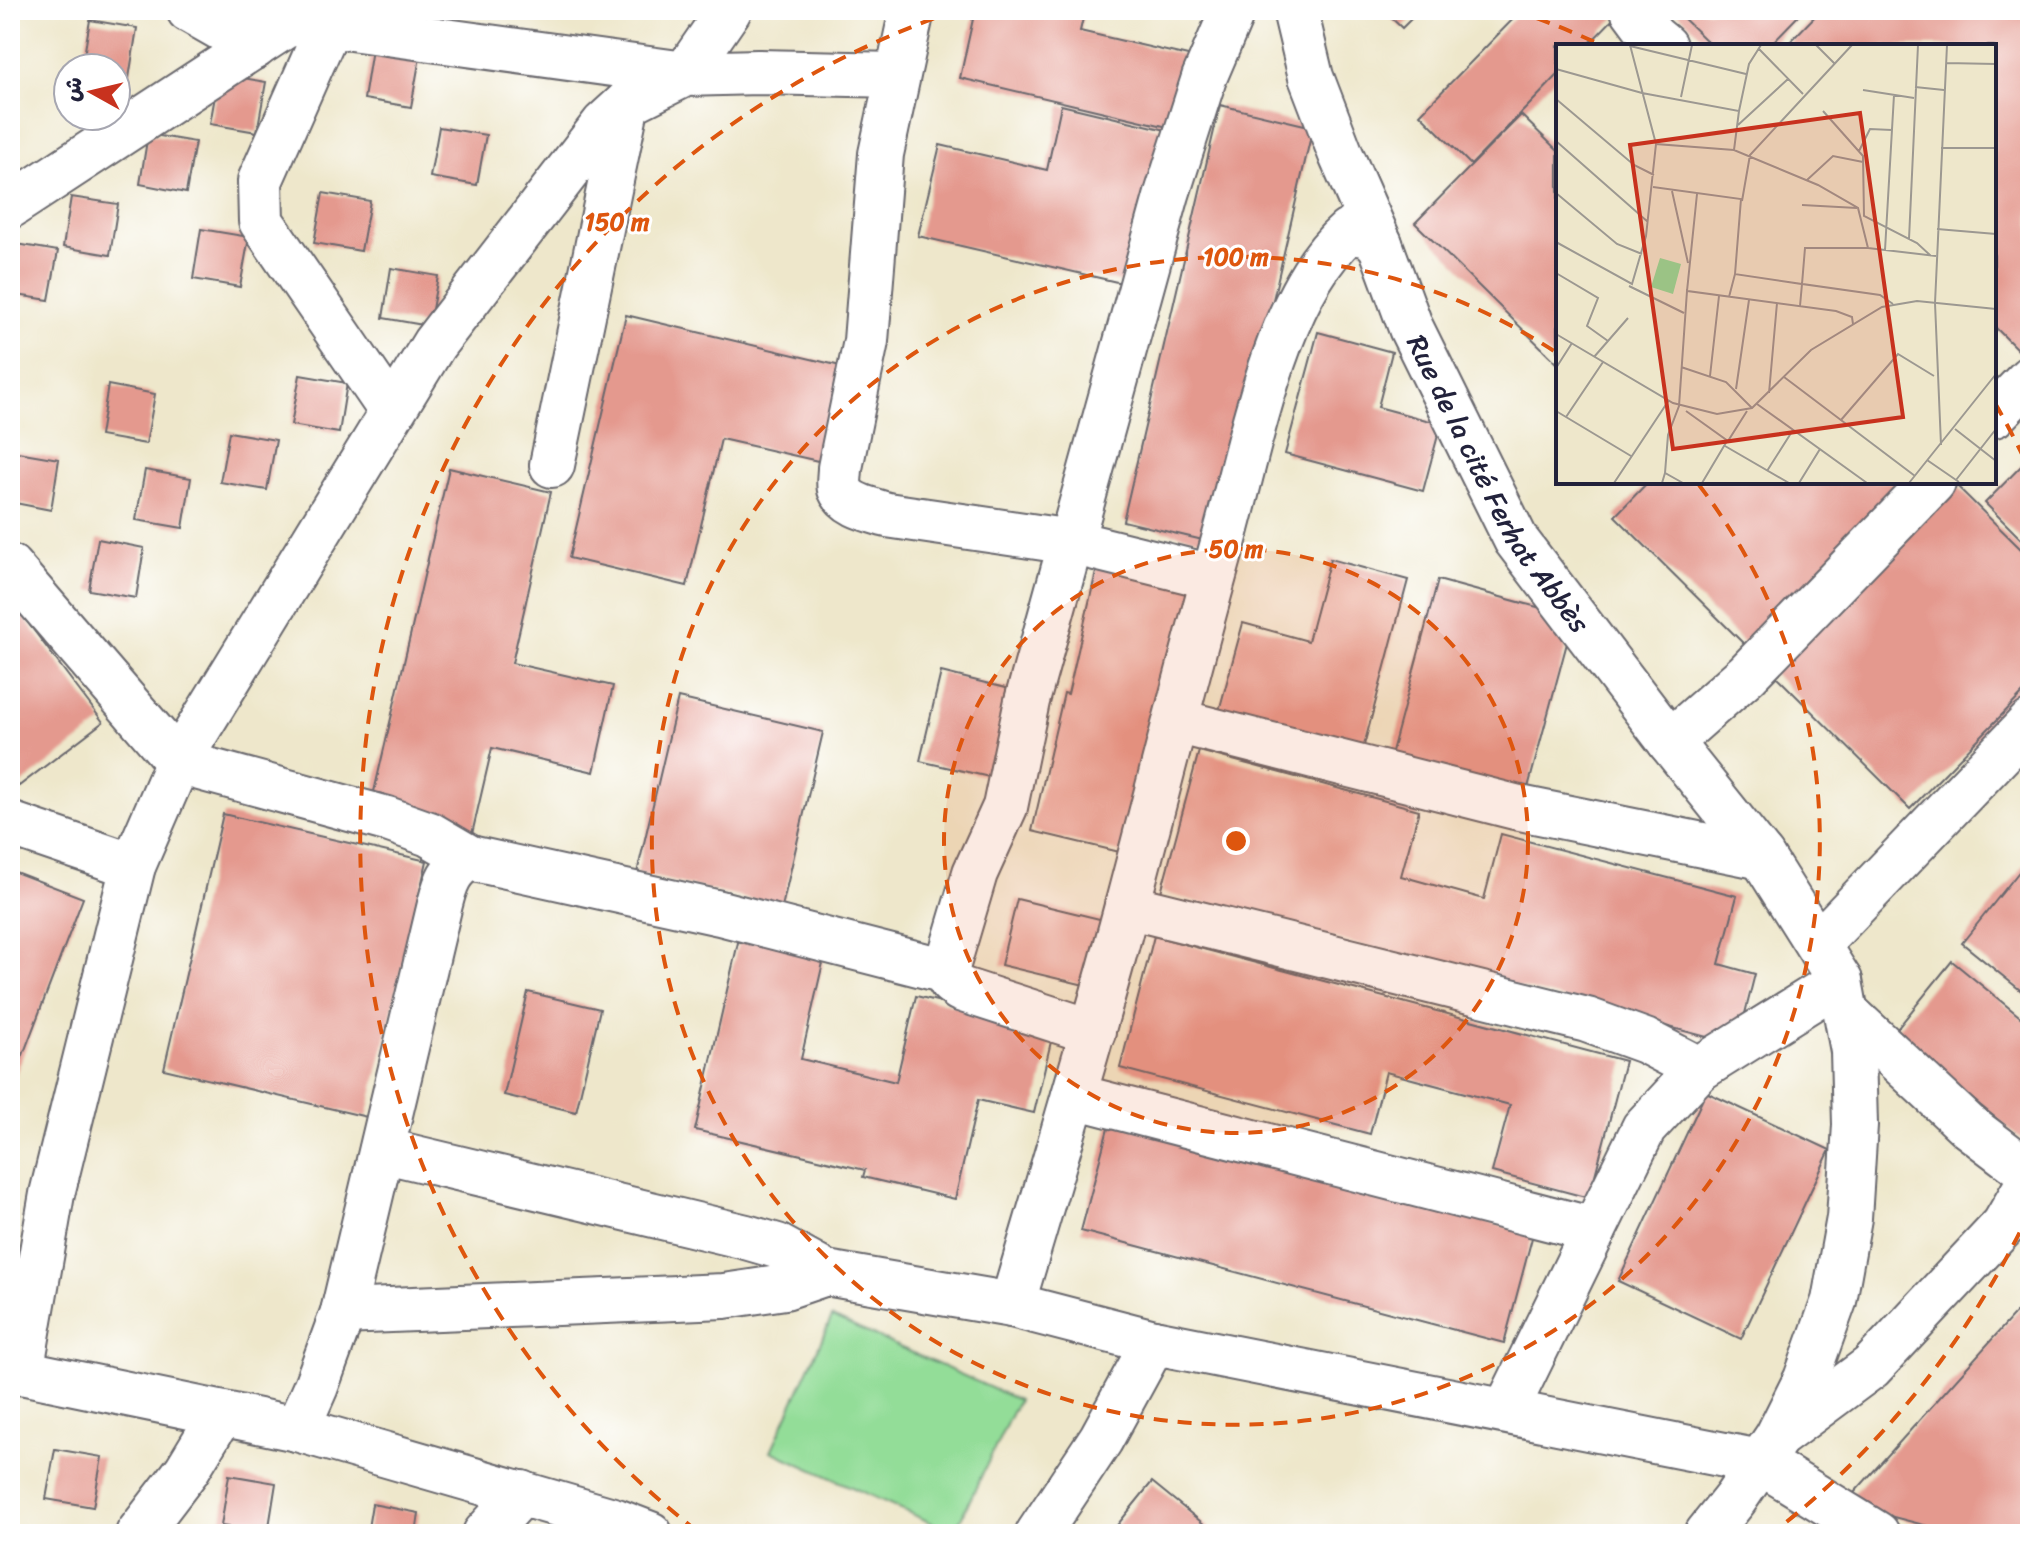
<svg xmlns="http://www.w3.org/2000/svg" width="2040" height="1544" viewBox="0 0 2040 1544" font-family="Sriracha,'Playpen Sans Arabic',sans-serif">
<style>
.green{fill:#93dd98;stroke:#5a806a;stroke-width:2}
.building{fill:#e4998e}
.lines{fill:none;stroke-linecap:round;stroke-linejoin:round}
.minor-casing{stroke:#69676d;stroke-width:48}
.minor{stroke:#fff;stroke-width:44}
.ring{fill:none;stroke:#de560e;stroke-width:4;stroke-dasharray:14 10}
.labels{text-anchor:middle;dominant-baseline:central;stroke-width:6;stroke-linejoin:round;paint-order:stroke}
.street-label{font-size:28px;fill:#22223b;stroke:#fff}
.inset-road{fill:none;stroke:#9c9891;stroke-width:2}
.view{fill:#c8321e;fill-opacity:0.15;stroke:#c8321e;stroke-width:4}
.inset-edge{fill:none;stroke:#22223b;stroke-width:4}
.centre{fill:#de560e;stroke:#fff;stroke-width:4}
.ring-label{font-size:24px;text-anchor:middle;font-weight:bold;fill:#de560e;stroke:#fff;stroke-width:6;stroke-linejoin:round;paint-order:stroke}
</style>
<rect width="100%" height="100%" fill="#fff"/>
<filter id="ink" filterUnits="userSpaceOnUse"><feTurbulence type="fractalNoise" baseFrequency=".0125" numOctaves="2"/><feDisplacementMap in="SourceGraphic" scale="16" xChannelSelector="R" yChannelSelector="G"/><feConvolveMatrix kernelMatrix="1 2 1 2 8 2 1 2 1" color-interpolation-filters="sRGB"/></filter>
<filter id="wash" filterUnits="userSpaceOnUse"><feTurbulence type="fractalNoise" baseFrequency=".006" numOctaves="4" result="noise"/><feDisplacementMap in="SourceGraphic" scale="32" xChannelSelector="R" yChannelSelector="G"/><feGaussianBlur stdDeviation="1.8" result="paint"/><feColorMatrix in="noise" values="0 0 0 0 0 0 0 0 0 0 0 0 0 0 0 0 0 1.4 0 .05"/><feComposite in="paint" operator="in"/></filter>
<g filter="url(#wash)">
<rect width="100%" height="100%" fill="#eee7cb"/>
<path class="green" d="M 832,1317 L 1018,1400 L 954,1533 L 771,1451 Z"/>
<g id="blocks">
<g class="building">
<path d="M 975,10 L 1085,10 L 1080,31 L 1201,59 L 1185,131 L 960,78 Z"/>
<path d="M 1383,10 L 1420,10 L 1402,28 Z"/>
<path d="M 1522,10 L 1622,10 L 1587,46 L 1558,46 L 1558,75 L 1471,165 L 1420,114 Z"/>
<path d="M 1675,10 L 1804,10 L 1769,46 L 1712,46 Z"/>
<path d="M 1821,10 L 2030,10 L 2030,358 L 2028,360 L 1994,326 L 1994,46 L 1786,46 Z"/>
<path d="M 90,20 L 137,28 L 129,78 L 116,76 L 116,68 L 82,68 Z"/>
<path d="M 372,49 L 420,57 L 411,107 L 364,99 Z"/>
<path d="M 219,74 L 266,82 L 257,132 L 210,124 Z"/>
<path d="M 1061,105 L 1166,130 L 1130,285 L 918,236 L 940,145 L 1047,170 Z"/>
<path d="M 1220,105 L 1313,127 L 1238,451 L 1207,541 L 1123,521 Z"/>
<path d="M 1521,115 L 1558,151 L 1558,364 L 1415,223 Z"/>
<path d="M 439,127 L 486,135 L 477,185 L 430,177 Z"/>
<path d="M 148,134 L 195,142 L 186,193 L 140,184 Z"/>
<path d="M 323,193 L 370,201 L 361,251 L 314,243 Z"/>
<path d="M 71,197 L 118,204 L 110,255 L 63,247 Z"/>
<path d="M 201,229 L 249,237 L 240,287 L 193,279 Z"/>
<path d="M 11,243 L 58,251 L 49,300 L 10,294 Z"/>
<path d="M 391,268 L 438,276 L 429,326 L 383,318 Z"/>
<path d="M 626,315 L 849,368 L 827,463 L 721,439 L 687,586 L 569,558 Z"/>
<path d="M 1318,332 L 1392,352 L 1378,407 L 1441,424 L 1423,491 L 1285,454 Z"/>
<path d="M 300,375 L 347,383 L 339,433 L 291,425 Z"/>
<path d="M 108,385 L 155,394 L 146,444 L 100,436 Z"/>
<path d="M 229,432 L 276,440 L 267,490 L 220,482 Z"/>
<path d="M 12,451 L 59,459 L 51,510 L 10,502 Z"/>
<path d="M 2030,457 L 2030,548 L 1985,503 Z"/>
<path d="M 449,468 L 551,492 L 512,663 L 613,686 L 594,772 L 492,748 L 472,834 L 370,809 Z"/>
<path d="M 145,470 L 191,478 L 183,528 L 136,520 Z"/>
<path d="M 1648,482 L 1919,482 L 1752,652 L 1615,516 Z"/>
<path d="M 1955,484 L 2030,558 L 2030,686 L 1910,809 L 1771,671 Z"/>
<path d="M 98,539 L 144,548 L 136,598 L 89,590 Z"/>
<path d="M 1099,559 L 1204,583 L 1128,854 L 1032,831 L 1064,693 L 1068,694 Z"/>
<path d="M 1330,559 L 1408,580 L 1363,749 L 1219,711 L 1243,623 L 1308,641 Z"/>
<path d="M 1438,580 L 1574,617 L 1526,795 L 1390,759 Z"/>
<path d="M 10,599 L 103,722 L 19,786 L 10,773 Z"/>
<path d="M 941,672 L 1018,691 L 998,779 L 920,761 Z"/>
<path d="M 678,698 L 823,732 L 782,907 L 637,873 Z"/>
<path d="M 1199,751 L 1419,810 L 1401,876 L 1484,899 L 1501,834 L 1737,896 L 1719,964 L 1755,974 L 1737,1045 L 1161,892 Z"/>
<path d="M 223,814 L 427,861 L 367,1117 L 164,1069 Z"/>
<path d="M 2030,858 L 2030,998 L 1962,943 Z"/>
<path d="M 10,870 L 83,898 L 10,1089 Z"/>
<path d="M 1017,899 L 1112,922 L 1097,988 L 1001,965 Z"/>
<path d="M 742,925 L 827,945 L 801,1059 L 896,1082 L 916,996 L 1054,1029 L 1034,1113 L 978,1100 L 955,1199 L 863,1177 L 865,1170 L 695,1130 Z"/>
<path d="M 1154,936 L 1625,1061 L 1589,1198 L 1492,1172 L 1510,1105 L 1386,1072 L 1370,1134 L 1120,1068 Z"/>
<path d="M 1952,961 L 2030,1025 L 2030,1146 L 1893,1034 Z"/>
<path d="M 528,992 L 600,1009 L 576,1112 L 504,1095 Z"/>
<path d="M 1706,1092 L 1830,1150 L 1741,1339 L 1618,1281 Z"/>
<path d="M 1110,1121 L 1533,1234 L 1504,1343 L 1081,1231 Z"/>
<path d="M 2030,1297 L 2030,1534 L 1958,1534 L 1844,1504 Z"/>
<path d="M 55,1449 L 102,1457 L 93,1507 L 46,1499 Z"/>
<path d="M 229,1475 L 276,1483 L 268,1533 L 221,1526 Z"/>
<path d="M 1152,1482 L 1216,1534 L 1110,1534 Z"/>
<path d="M 372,1504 L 419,1513 L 416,1534 L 367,1534 Z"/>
</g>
</g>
</g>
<g filter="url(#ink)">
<use href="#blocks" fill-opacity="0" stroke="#69676d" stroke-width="2"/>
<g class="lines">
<defs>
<g id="minor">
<path d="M 189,10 L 254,47"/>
<path d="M 912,10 L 881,154 L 866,341 L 840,468 C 840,474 838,484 840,489 C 847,506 872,510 887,515 L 1071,542 L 1027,701 L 1005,807 L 975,873 L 946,971 L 951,982 L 960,989 L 1093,1032"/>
<path id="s1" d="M 1295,10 L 1311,77 L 1341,155 L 1380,244 L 1411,328 L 1516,540 L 1670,742 L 1762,857 L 1840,981 L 1853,1051 L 1855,1125 L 1849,1218 L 1834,1301 L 1806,1379 L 1777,1437 L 1735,1499 L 1707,1534"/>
<path d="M 1633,10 L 1653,37 L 1664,46"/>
<path d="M 329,25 L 260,181 L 261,221 L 392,412"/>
<path d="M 10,206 L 288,24 L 329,25 L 685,74 L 729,10"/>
<path d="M 1380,244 L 1368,234 L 1348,232 C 1277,293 1250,446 1225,536 C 1190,660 1159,785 1126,910 C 1091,1042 1051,1173 1012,1305 L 1154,1342 L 1760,1462 L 1877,1534"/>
<path d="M 1994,415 L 2030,378"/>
<path d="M 552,465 L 627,103"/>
<path d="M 10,567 L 178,762 L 387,819 L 429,834 L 470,858"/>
<path d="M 1213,577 L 1071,542 L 1167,194 L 1204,78 L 1233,10"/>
<path d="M 1176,721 L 1515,807 L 1762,857"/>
<path d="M 1670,742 L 1747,674 L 1933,482"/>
<path d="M 10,824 L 133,866"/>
<path d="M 1127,906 L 1587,1020 L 1645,1041 L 1699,1069"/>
<path d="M 1818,944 L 2030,723"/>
<path d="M 1847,1013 L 1968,1126 L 2030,1173"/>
<path d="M 1074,1096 L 1594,1230"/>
<path d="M 382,1150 L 746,1237 L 777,1246 L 826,1273 L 1012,1305"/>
<path d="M 343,1312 L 724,1296 L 785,1287 L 826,1273"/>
<path d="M 21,1372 L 297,1429 L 616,1521 L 650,1534"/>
<path d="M 10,1373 L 21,1372 L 52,1194 L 133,866 L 178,762 L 434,344 L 604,124 L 627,103 L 685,74 L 758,72 L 897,75"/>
<path d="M 1506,1410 L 1644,1128 L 1699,1069 L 1840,981"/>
<path d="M 297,1429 L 316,1386 L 343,1312 L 440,904 C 445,884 450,867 470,858 L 720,913 L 946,971"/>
<path d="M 1782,1433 L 1871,1367 L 2004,1225 L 2030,1180"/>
<path d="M 138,1534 L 187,1470 L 221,1414"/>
<path d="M 485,1534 L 522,1493"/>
<path d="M 1038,1534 L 1101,1439 L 1154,1342"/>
</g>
</defs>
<use href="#minor" class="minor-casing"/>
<use href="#minor" class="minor"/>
</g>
</g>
<circle cx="1236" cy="841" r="292" fill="#de560e" fill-opacity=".12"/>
<g class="ring">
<circle cx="1236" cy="841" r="292"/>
<path d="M1699 485A584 584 0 1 1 1554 351"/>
<path d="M2030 1211A876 876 0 0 1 1775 1531M697 1531A876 876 0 0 1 958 10M1514 10A876 876 0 0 1 1599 44M1995 403A876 876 0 0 1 2030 471"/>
</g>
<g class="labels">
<g class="street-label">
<text stroke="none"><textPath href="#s1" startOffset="518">Rue de la cité Ferhat Abbès</textPath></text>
</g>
</g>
<g transform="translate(1556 44)">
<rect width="440" height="440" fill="#eee7cb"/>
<path d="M 104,214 L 125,220 L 117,250 L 95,243 Z" fill="#93dd98"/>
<path class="inset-road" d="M 74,1 L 100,100 L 178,106 L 262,141 L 302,164 L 312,204M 260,1 L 278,19M 74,2 L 190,30M 203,5 L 247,50M 390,19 L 440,20M 0,25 L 86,49 L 183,67 L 178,106M 359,43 L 388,46M 307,46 L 358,54M 125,53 L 136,1M 0,55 L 78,121 L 98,131M 183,67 L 193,20 L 205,1M 267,67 L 307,112 L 308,172 L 361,199 L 375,212M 182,81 L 232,35M 0,97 L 92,178M 385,104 L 440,104M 303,107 L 314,85 L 336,86M 251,136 L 277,112 L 307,118M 97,143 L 185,155 L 179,230M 116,147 L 132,219M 0,149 L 61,200 L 86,210M 186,157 L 194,111 L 296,1M 246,161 L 301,164M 381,185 L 440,190M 353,195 L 362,1M 0,198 L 76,240 L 90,192 L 100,100M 329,206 L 338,51M 0,229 L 42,254 L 31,282 L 52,297M 73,242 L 128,269M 131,247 L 141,150M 173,253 L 179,230 L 246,240 L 249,204 L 312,204 L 380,212M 244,262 L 246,240 L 324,251 L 337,260M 0,290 L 117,359 L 161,370 L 196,364 L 255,306 L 326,263 L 361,257 L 440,265M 38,313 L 72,274M 125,323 L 170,338 L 196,364M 0,324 L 16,299M 154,332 L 163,252M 228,333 L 359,432M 180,345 L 193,256M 213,349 L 221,259M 201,360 L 311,439M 0,367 L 75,412M 130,367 L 172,397 L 191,367M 10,373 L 47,318M 285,376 L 342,310 L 378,332M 399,385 L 440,417M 385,401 L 379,259 L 391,1M 169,402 L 233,439M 371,416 L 403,438M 211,427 L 237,386M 109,429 L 112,391 L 123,362 L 131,247 L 280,267 L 296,273 L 297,280M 400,436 L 440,385M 58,439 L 113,356M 106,439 L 109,429 L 127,439M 146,439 L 171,397M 243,439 L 264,405M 353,439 L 440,330"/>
<path class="view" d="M 304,69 L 347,373 L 117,405 L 74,101 Z"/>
<rect width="440" height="440" class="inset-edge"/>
</g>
<circle cx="1236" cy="841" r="12" class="centre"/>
<g class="ring-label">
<text x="617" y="230">150 m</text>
<text x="1236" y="265">100 m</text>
<text x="1236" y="557">50 m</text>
</g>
<rect width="2040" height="1544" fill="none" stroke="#fff" stroke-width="40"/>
<g transform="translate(92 92) rotate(278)"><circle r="38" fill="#ffffff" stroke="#a7a7b1" stroke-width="2"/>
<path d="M0-6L14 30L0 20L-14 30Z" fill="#c8321e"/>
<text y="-12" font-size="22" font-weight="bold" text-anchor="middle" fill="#22223b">ش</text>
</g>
</svg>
